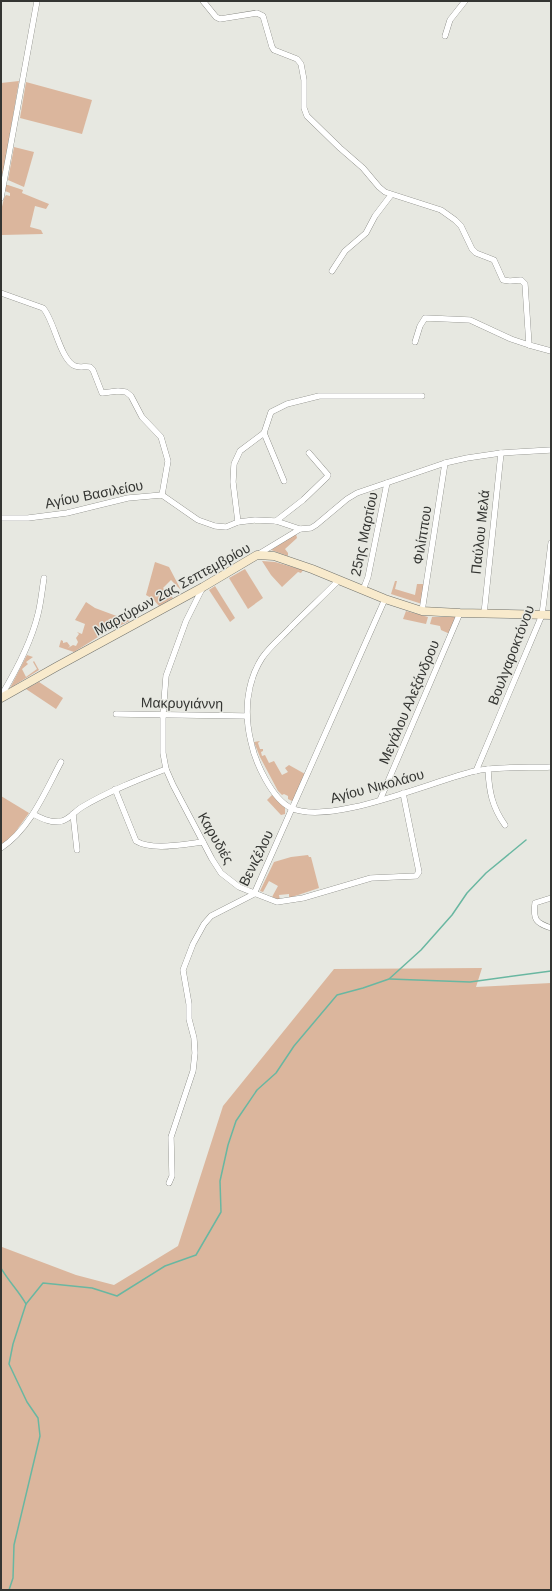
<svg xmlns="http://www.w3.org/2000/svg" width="552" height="1591" viewBox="0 0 552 1591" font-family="Arial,sans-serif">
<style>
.green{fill:#dbb69d}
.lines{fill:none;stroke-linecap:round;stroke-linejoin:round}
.stream{stroke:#69b7a1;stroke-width:1.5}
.street-casing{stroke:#72736d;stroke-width:6}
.secondary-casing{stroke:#72736d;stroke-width:9}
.street{stroke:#fff;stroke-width:5.5}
.secondary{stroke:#f8eacc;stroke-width:8}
.labels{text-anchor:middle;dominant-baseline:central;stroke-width:3;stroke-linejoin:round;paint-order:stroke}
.street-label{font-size:14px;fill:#343532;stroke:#e7e8e1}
</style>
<rect width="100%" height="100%" fill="#e7e8e1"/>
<g class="green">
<path d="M 19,81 L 3,174 L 1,173 L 1,83 Z"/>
<path d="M 26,82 L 92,100 L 82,134 L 20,118 Z"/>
<path d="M 14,147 L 34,152 L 24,187 L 8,180 Z"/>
<path d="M 6,185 L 8,185 L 23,190 L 22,193 L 49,204 L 46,209 L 35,206 L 30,227 L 41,230 L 43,234 L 2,235 L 1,211 L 4,198 L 6,195 L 10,196 L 10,193 L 5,191 Z"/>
<path d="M 296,534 L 297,538 L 285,549 L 288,553 L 288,556 L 271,550 Z"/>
<path d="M 262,561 L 275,562 L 303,570 L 301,573 L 298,572 L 282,587 L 271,575 Z"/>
<path d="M 155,562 L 169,567 L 181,590 L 171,580 L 163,588 L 173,598 L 159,606 L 153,599 L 146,595 Z"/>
<path d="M 245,569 L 263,598 L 248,609 L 229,578 Z"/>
<path d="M 395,581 L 397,581 L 395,589 L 415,595 L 417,584 L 425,584 L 422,604 L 391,594 Z"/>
<path d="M 215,586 L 235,618 L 230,622 L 209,590 Z"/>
<path d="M 86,602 L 95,608 L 130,621 L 106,632 L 74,652 L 59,647 L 61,640 L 63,641 L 63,643 L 67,642 L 70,646 L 68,648 L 73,645 L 76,646 L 78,642 L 76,638 L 79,634 L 77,632 L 82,634 L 85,624 L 75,620 Z"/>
<path d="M 406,611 L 428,617 L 426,624 L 403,619 Z"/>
<path d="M 432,617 L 455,617 L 450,634 L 441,630 L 440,626 L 430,624 Z"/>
<path d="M 27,655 L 33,657 L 26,662 L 28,664 L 22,669 L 26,677 L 37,669 L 33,662 L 34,661 L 39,670 L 10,688 Z"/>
<path d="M 39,682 L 63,698 L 56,709 L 26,689 Z"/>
<path d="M 260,741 L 258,743 L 260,749 L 263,749 L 263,751 L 261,752 L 262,756 L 265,755 L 269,763 L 274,761 L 282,775 L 288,772 L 285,768 L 289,765 L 305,774 L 295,800 L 292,801 L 288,799 L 288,796 L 284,794 L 282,795 L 278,791 L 260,757 L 254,742 Z"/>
<path d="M 272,795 L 285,807 L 285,814 L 281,815 L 267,800 Z"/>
<path d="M 1,796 L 29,813 L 11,838 L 1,845 Z"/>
<path d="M 308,855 L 309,857 L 311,857 L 319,888 L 289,898 L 289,894 L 279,895 L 280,900 L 272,897 L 278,886 L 269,881 L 263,892 L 260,891 L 274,862 L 291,857 Z"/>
<path d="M 482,968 L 476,987 L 551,983 L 551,1590 L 1,1590 L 1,1245 L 2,1247 L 76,1275 L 114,1285 L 178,1246 L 223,1106 L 334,969 Z"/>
</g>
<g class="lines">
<g class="stream">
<path d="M 390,979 L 470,982 L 551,971"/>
<path d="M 1,1268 C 9,1282 18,1290 26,1304 L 13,1344 L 9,1364 L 27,1402 L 38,1418 L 40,1436 L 14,1545 L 13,1578 L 9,1590"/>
<path d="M 26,1304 L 43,1283 L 92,1288 L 117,1296 L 165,1266 L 196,1255 L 221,1212 L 220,1181 L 228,1145 L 236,1121 L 257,1090 L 276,1073 L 294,1046 L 337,995 L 363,988 L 389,979 L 421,950 L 452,915 L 467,893 L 486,873 L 526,840"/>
</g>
<defs>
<g id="street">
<path d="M 203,1 L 216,17 L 220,19 L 257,13 L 263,16 L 272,47 L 274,50 L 297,59 L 301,64 L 304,80 L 304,108 L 307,116 L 340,148 L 363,168 L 379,187 L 385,192 L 441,210 L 455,220 L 461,226 L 472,249 L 476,253 L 494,260 L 503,280 L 510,281 L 521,280 L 525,284 L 529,345 L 551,351"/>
<path d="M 445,36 L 450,20 L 465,1"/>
<path d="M 1,198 L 37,1"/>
<path d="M 332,271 L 345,251 L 366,233 L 375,216 L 391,195"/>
<path d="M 1,293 L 43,308 C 54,319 60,360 75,366 C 80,368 85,366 90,367 L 93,370 L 102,393 L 118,391 L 126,392 L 131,396 L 142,417 L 161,437 L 168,461 L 162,495"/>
<path d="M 415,342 L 420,326 L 425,318 L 470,320 L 511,339 L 529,345"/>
<path d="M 264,433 L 284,481"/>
<path d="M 1,518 L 28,518 L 67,513 L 128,498 L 162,495 L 198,520 L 215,526 L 226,527 L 238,522 L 255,520 L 276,521 L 300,529"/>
<path d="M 276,521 L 303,500 L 327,477 L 328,475 L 309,453"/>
<path d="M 238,522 L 233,482 L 234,464 L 240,451 L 264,433 L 271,412 L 287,404 L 319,396 L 422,396"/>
<path d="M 257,555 L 300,529 L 311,528 L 316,525 L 347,499 L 357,493 L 445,463 L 467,458 L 501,453 L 551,450"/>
<path d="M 339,580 C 323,596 307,611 291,627 C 282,637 270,646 262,658 C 246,683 244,714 251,742 C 255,762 272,799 291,808 C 331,826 432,781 475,771 C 496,766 529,768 551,767"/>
<path d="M 203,587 L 186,621 L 166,676 L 163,714 L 163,753 L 166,769 L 173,785 L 212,859 L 221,873 L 239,887 L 277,902 L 303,898 L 371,878 L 416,876 L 419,872 L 403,793"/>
<path d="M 363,590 L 368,577 L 387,483"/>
<path d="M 422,611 L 445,463"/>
<path d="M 484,614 L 501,453"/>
<path d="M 1,696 C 16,671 31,643 38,614 C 41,602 42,590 44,578"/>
<path d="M 116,714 L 247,716"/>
<path d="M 488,769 C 489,791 492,807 505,825"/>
<path d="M 476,771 L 542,615 L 551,543"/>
<path d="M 115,789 L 136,841 C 152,851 184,844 203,842"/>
<path d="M 380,800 L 460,613"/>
<path d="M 33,814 C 41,818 52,824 62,821 C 70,819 75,811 82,807 C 109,791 137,780 166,769"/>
<path d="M 73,814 L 77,850"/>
<path d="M 1,848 C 30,829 45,792 61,762"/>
<path d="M 551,928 C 536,923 533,920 535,903 L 551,898"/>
<path d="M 169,1183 L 172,1176 L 171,1137 L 193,1071 L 195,1053 L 194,1038 L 189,1019 L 189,1004 L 183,970 L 193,944 L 204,924 L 211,916 L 254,894 L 385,599"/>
</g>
<path id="secondary" d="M 1,698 L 56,667 L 203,587 L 257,555 L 274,556 L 312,569 L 385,599 L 422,611 L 460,613 L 551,615"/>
</defs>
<use href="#street" class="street-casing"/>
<use href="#secondary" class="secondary-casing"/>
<use href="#street" class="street"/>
<use href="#secondary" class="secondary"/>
</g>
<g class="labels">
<g class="street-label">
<text transform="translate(94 494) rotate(-11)">Αγίου Βασιλείου</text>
<text transform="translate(480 532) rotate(-84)">Παύλου Μελά</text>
<text transform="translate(364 534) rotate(-78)">25ης Μαρτίου</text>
<text transform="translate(422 535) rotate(-81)">Φιλίππου</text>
<text transform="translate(172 589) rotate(-29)">Μαρτύρων 2ας Σεπτεμβρίου</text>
<text transform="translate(511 655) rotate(-69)">Βουλγαροκτόνου</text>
<text transform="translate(409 702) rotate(-67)">Μεγάλου Αλεξάνδρου</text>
<text transform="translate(182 703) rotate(1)">Μακρυγιάννη</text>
<text transform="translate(377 786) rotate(-15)">Αγίου Νικολάου</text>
<text transform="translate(216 838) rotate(60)">Καρυδιές</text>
<text transform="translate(256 858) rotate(-64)">Βενιζέλου</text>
</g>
</g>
<rect width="552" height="1591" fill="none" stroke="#343532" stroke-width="4"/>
</svg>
